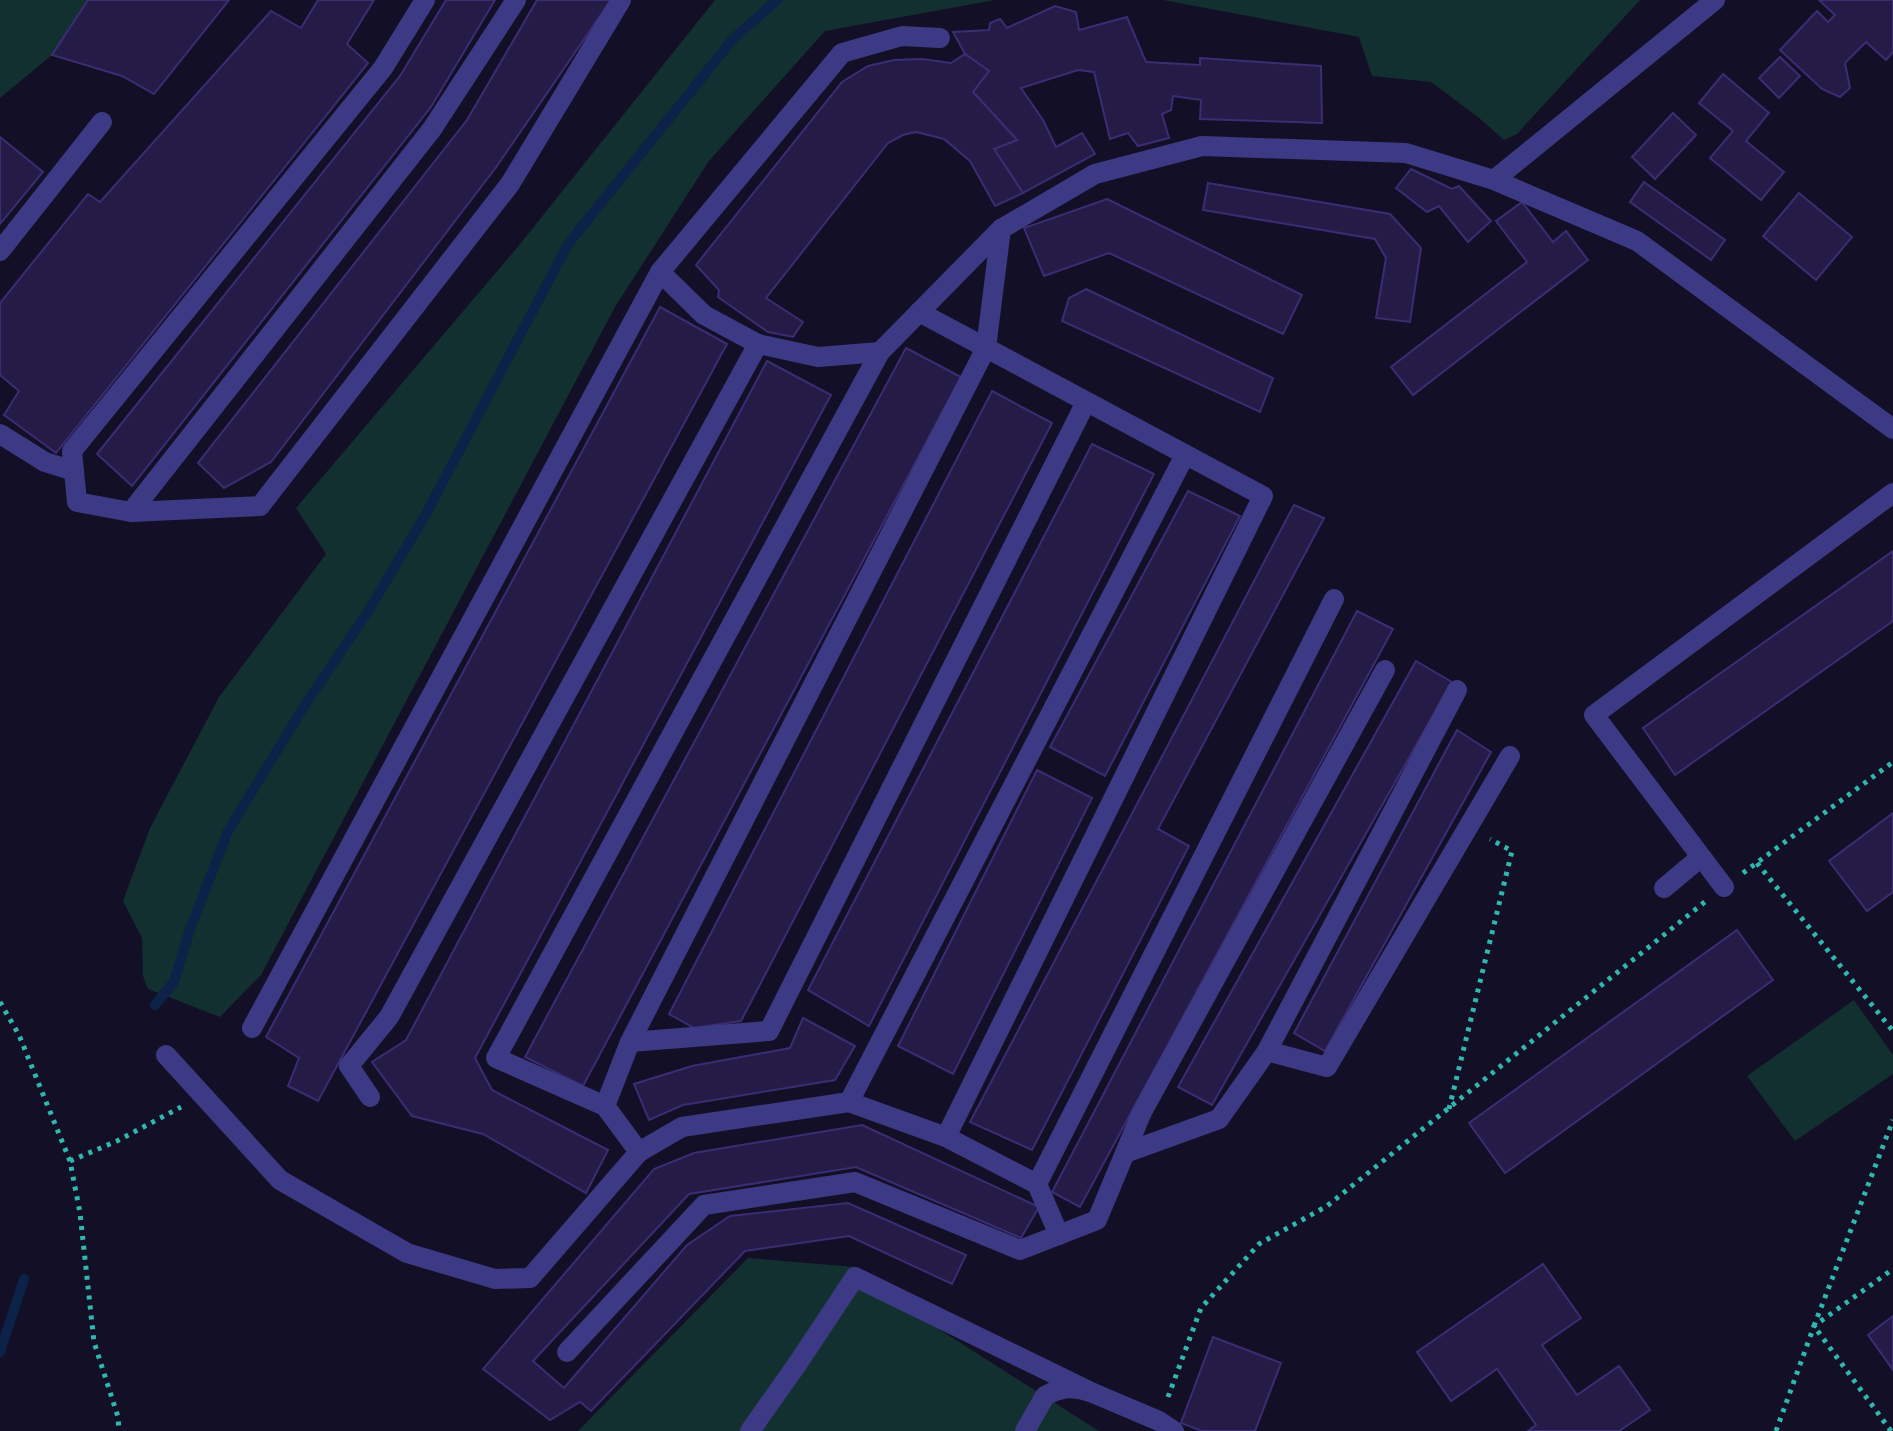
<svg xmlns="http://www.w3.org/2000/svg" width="1893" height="1431" viewBox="0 0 1893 1431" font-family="Ubuntu,sans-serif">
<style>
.green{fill:#12302f}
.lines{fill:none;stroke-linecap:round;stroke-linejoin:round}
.stream{stroke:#0c2248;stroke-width:10}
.building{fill:#241b47;stroke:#3b2d73;stroke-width:2}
.path{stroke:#2fb8b0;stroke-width:5;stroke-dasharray:4 6;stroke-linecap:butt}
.minor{stroke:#3d3a85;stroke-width:20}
</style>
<rect width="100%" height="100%" fill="#130f26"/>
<g class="green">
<path d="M 0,0 L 88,0 L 52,55 L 0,98 Z"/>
<path d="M 715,0 L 995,0 L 825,31 L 709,161 L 615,307 L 261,975 L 220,1017 L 148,989 L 143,976 L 142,938 L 123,901 L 150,828 L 219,697 L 326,554 L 296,508 L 516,249 Z"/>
<path d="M 1163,0 L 1640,0 L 1517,134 L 1504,140 L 1478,117 L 1431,82 L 1372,76 L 1359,37 Z"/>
<path d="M 1854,1000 L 1893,1055 L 1893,1074 L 1795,1141 L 1747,1076 Z"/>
<path d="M 748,1258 L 855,1267 L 926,1321 L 1099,1431 L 578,1431 Z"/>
</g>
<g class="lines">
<g class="stream">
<path d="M 155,1005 L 174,982 L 190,929 L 228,831 L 303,708 L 369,610 L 426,514 L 568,244 L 733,39 L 777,0"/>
<path d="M 0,1352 L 24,1279"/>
</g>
</g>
<g class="building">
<path d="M 88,0 L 229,0 L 154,94 L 122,76 L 52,55 Z"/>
<path d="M 318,0 L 374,0 L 347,44 L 368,63 L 56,453 L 4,415 L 19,391 L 0,375 L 0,303 L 88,194 L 100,202 L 271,11 L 301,28 Z"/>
<path d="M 446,0 L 495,0 L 431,107 L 132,486 L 97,454 L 400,76 Z"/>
<path d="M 537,0 L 611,0 L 497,166 L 271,462 L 224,488 L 198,463 L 467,120 Z"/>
<path d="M 1819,0 L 1893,0 L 1893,52 L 1886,60 L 1866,42 L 1845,63 L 1850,88 L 1840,97 L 1822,89 L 1780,50 L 1817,11 L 1828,22 L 1835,15 Z"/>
<path d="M 1055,6 L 1076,12 L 1079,30 L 1127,17 L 1146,62 L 1200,65 L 1200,58 L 1321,66 L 1322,123 L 1200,119 L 1201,100 L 1173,96 L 1171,110 L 1162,114 L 1169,138 L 1138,146 L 1128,133 L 1110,139 L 1094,72 L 1078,70 L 1021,88 L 1043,120 L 1056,147 L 1082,133 L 1095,154 L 1023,193 L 994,149 L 1017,140 L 973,92 L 989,71 L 965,54 L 953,32 L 989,30 L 990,23 L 1000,19 L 1007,28 Z"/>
<path d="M 965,54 L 989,71 L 973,92 L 1017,140 L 994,149 L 1023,193 L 995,206 L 970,161 L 944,139 L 916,132 L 903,135 L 888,143 L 766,298 L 803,322 L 793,337 L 768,332 L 718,297 L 719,290 L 696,265 L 842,82 L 868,66 L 894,60 L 922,59 L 951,63 Z"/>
<path d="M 1780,57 L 1800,76 L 1779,98 L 1759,78 Z"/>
<path d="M 1723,74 L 1769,113 L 1746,141 L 1784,172 L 1761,200 L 1710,158 L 1733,131 L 1699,103 Z"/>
<path d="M 1673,113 L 1696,135 L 1655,179 L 1632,157 Z"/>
<path d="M 0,137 L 43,172 L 0,224 Z"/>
<path d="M 1411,169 L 1452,189 L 1459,186 L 1491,221 L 1468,242 L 1439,206 L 1427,212 L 1396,188 Z"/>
<path d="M 1644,182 L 1725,240 L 1711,260 L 1630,202 Z"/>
<path d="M 1208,183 L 1390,214 L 1421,248 L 1410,322 L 1376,318 L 1386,258 L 1375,239 L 1203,210 Z"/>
<path d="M 1799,193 L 1852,237 L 1816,280 L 1763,236 Z"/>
<path d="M 1107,199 L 1302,295 L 1283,334 L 1109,253 L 1044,276 L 1024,228 Z"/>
<path d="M 1522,202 L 1553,242 L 1566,231 L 1588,260 L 1413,395 L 1391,367 L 1527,262 L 1496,221 Z"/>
<path d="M 1086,289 L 1273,378 L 1260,412 L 1062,321 L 1069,298 Z"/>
<path d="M 660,307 L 727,344 L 318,1101 L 288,1086 L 299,1058 L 266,1037 Z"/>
<path d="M 906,348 L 961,377 L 583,1086 L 525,1057 Z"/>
<path d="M 767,361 L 831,395 L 475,1058 L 492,1090 L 608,1150 L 586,1193 L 483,1134 L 412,1116 L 372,1062 L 406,1040 Z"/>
<path d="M 992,391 L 1052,423 L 741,1021 L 694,1028 L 669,1014 Z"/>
<path d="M 1092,444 L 1154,474 L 869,1026 L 808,990 Z"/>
<path d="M 1188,491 L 1240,516 L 1105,776 L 1050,747 Z"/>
<path d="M 1294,505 L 1324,518 L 1158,829 L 1189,846 L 1032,1150 L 970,1122 Z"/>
<path d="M 1893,551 L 1893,621 L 1675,775 L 1643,728 Z"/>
<path d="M 1357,611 L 1393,629 L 1080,1207 L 1052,1192 Z"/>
<path d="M 1416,661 L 1452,682 L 1212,1105 L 1178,1087 Z"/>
<path d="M 1457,730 L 1491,752 L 1325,1051 L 1294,1033 Z"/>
<path d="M 1037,770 L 1092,798 L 953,1074 L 898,1046 Z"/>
<path d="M 1893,813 L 1893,892 L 1867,911 L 1829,861 Z"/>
<path d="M 1737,930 L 1773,980 L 1505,1173 L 1469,1123 Z"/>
<path d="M 803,1018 L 855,1046 L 835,1080 L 683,1105 L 649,1120 L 634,1084 L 692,1066 L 790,1048 Z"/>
<path d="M 862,1125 L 1039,1207 L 1021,1238 L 856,1167 L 689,1194 L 533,1361 L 564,1388 L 687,1245 L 730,1216 L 848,1203 L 966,1255 L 952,1284 L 849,1236 L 745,1251 L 591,1411 L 580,1402 L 550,1420 L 483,1369 L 654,1169 L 694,1153 Z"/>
<path d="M 1543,1264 L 1581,1318 L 1542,1345 L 1577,1395 L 1619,1366 L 1650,1410 L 1619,1431 L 1528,1431 L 1536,1425 L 1497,1369 L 1451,1401 L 1417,1352 Z"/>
<path d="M 1893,1316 L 1893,1370 L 1868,1335 Z"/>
<path d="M 1213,1337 L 1281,1363 L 1255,1431 L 1202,1431 L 1181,1423 Z"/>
</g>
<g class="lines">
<g class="path">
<path d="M 1757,863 L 1893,1031"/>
<path d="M 1743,873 L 1893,762"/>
<path d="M 0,1002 L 19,1035 L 70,1161 L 80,1213 L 94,1342 L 118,1417 L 119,1431"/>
<path d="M 1449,1109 L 1512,851 L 1490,839"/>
<path d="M 70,1161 L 117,1141 L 181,1107"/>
<path d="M 1168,1397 L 1201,1308 L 1259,1244 L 1327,1206 L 1706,901"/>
<path d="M 1776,1431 L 1814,1326 L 1893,1269"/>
<path d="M 1891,1431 L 1814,1326 L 1893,1120"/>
</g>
<g class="minor">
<path d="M 425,0 L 383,68 L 72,451 L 77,502 L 131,512 L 260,506 L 510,184 L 621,0"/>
<path d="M 1494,180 L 1715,0"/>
<path d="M 0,251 L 102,122"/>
<path d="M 660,272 L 704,315 L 758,344 L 818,357 L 880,352"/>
<path d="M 919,312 L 1263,496 L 946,1137"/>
<path d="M 0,434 L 45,462 L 74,471"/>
<path d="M 131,512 L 432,129 L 516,0"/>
<path d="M 1457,690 L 1267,1051 L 1327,1067 L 1510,756"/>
<path d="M 1724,887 L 1594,715 L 1893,493"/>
<path d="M 1664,888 L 1701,857"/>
<path d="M 252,1028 L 660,272 L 842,53 L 902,36 L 940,38"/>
<path d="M 630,1042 L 769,1031 L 1086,402"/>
<path d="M 166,1055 L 280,1180 L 407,1253 L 495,1279 L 530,1278 L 639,1152 L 682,1127 L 849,1102 L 946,1137 L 1037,1184 L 1334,599"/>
<path d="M 370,1097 L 349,1066 L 389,1017 L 758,344"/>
<path d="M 849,1102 L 1185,455"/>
<path d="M 605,1106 L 630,1042 L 986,348 L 1001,229"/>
<path d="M 639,1152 L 605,1106 L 496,1058 L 880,352 L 1001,229 L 1095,174 L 1202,146 L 1406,153 L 1494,180 L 1637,241 L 1893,429"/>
<path d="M 1125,1153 L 1219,1119 L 1267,1051"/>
<path d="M 1037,1184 L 1059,1235"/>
<path d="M 567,1352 L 704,1205 L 855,1182 L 1020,1250 L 1097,1220 L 1142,1112 L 1385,670"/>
<path d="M 750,1431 L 798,1363 L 855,1277 L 1093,1393"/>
<path d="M 1025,1431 L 1045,1396 L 1055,1391 L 1067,1388 L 1079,1389 L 1093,1393 L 1159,1421 L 1174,1431"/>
</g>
</g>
</svg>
